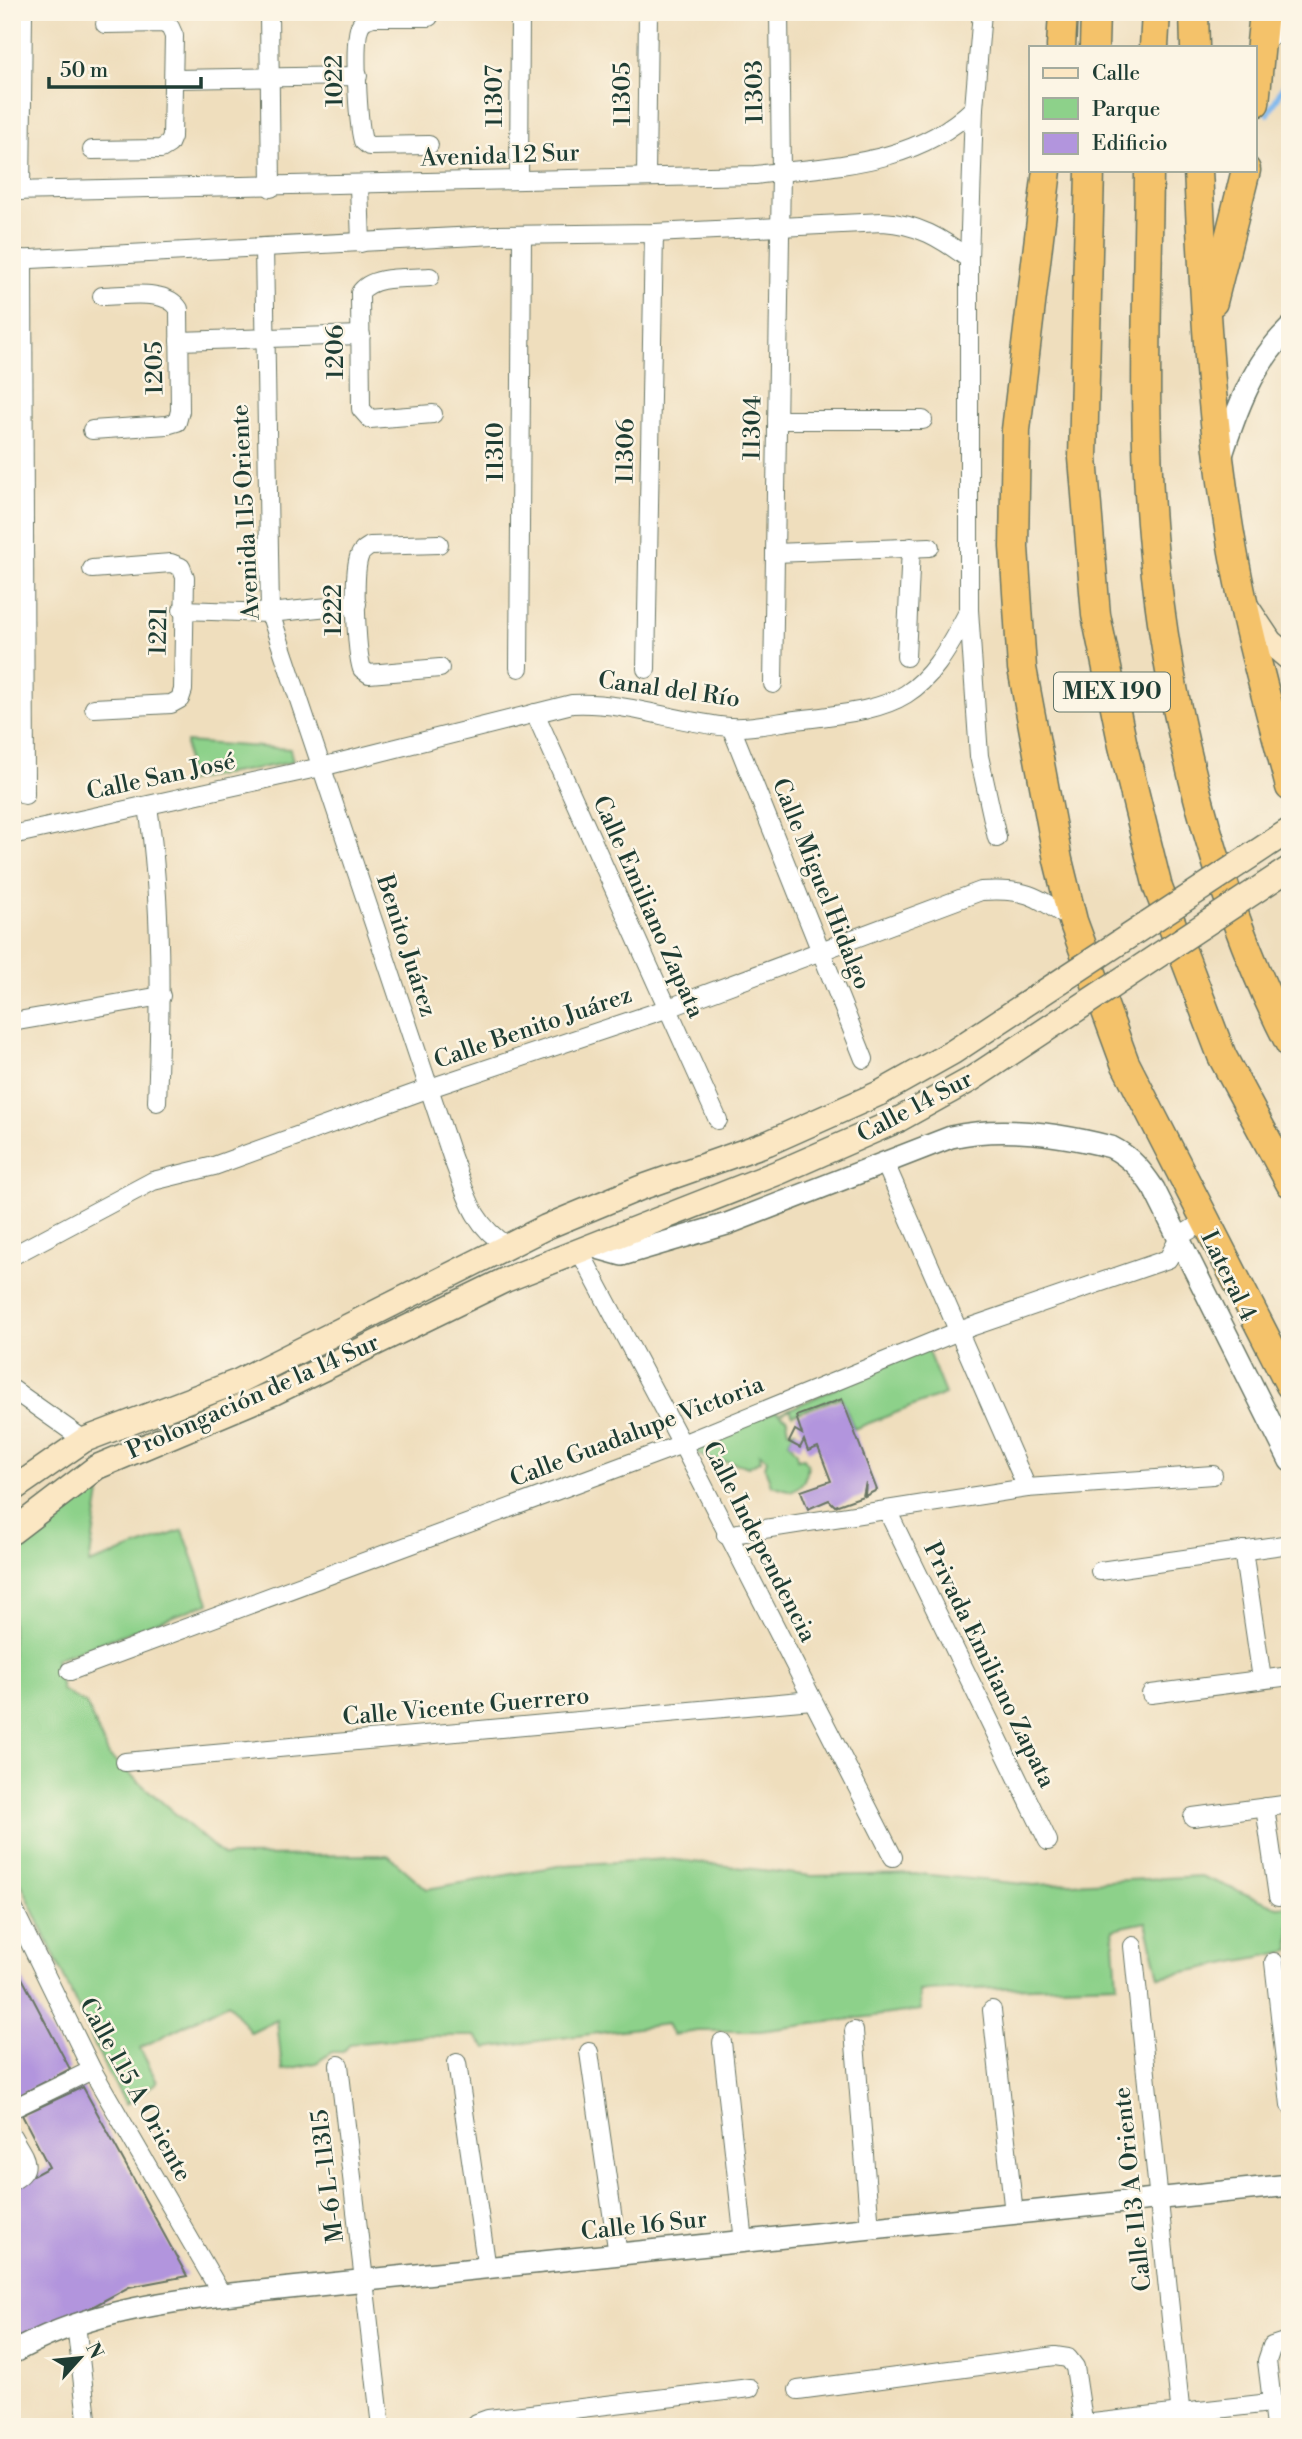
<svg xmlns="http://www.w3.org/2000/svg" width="1302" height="2439" viewBox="0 0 1302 2439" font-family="'Libre Bodoni',serif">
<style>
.green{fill:#8dd18a;stroke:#56875f;stroke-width:2}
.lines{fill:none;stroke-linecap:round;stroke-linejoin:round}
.stream{stroke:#7db7ee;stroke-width:6}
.building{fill:#b295dd}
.minor-casing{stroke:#687564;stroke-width:20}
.tertiary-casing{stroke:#687564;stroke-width:24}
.secondary-casing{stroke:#687564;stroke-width:27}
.trunk-casing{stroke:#687564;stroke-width:31}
.minor{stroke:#fff;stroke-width:18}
.tertiary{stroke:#fff;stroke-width:21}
.secondary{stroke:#fbe7c3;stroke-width:24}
.trunk{stroke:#f4c26a;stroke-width:28}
.secondary-bridge-casing{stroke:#687564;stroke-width:27;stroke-linecap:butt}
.secondary-bridge{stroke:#fbe7c3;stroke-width:24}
.labels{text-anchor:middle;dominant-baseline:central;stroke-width:5;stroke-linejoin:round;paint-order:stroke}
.shield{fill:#fcf5e5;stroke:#617469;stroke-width:2}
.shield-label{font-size:23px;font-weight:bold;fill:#1f3d34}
.street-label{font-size:24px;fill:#1f3d34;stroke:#fcf5e5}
</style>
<rect width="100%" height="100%" fill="#fcf5e5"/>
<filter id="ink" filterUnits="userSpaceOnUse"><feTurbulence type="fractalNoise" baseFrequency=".0143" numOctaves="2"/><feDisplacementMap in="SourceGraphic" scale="14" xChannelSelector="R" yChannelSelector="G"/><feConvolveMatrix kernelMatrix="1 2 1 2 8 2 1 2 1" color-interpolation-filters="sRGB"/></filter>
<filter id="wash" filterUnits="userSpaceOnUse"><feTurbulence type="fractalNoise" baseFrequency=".00686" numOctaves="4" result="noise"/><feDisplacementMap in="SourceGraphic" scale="28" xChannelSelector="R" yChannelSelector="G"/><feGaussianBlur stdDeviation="1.57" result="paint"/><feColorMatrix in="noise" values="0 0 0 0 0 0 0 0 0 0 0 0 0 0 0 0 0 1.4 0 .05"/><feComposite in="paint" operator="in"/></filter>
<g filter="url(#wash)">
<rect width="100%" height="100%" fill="#efdebd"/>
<g class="green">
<path d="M 186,742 L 290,749 L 293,762 L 188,781 Z"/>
<path d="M 926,1347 L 945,1394 L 854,1429 L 841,1397 L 792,1415 L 791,1409 L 781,1413 Z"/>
<path d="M 776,1411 L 787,1419 L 789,1431 L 795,1430 L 789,1442 L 797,1453 L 797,1459 L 804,1458 L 808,1465 C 806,1478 804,1485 791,1491 L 771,1485 L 765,1467 L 767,1459 L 759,1453 L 761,1460 L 748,1467 C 731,1458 700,1466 691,1445 Z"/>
<path d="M 101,1487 L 89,1564 L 183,1530 L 209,1603 L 56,1659 L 62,1690 L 86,1704 L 109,1756 L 224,1856 L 388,1855 L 427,1889 L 564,1865 L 668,1859 L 812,1876 L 920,1874 L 1034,1885 L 1201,1876 L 1278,1907 L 1290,1906 L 1290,1951 L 1159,1977 L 1146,1922 L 1113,1929 L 1117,1984 L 919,1991 L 921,2010 L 760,2031 L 698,2031 L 673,2035 L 667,2024 L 486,2048 L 475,2036 L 426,2036 L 350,2044 L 343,2052 L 332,2052 L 316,2063 L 282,2070 L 277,2020 L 251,2033 L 228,2003 L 140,2048 L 157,2082 L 126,2104 L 103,2063 L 12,1863 L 12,1547 L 44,1523 Z"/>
</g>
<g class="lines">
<path class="stream" d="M 1268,114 L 1290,75"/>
</g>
<g id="blocks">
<g class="building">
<path d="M 842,1399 L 877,1490 L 865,1496 L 866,1482 L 863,1496 L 835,1506 L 829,1500 L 808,1509 L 801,1491 L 831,1481 L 818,1447 L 808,1451 L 804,1440 L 800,1448 L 789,1442 L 795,1430 L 802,1434 L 796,1416 Z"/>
<path d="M 12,1959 L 70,2069 L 12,2099 Z"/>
<path d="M 83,2087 L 187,2276 L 129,2287 L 12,2350 L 12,2187 L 49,2167 L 22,2115 Z"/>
</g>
</g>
</g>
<g filter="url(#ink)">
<use href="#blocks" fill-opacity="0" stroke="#687564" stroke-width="2"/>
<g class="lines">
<defs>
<g id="minor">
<path d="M 269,12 L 271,188"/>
<path d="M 982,12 L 974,108 L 969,259 L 969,610 L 979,756 L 997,838"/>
<path d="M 1262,44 L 1290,23"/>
<path d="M 174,79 L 358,76"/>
<path d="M 429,145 L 369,146 L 363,141 C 358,123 353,41 360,26 C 363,20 367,19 373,17 L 429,17"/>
<path d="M 92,150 L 161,149 L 169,144 L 172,137 L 174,36 L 170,27 L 163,23 L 105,24"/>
<path d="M 646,177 L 648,12"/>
<path d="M 519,180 L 520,12"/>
<path d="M 359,186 L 361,243"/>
<path d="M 12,191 L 755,175 C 834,165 914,166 974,108"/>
<path d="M 21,191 L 23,12"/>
<path d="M 264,247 L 270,613 L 452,1157 C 467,1195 471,1223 507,1246"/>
<path d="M 23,259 L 25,795"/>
<path d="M 12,260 L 495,235 L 654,233 L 883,222 C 918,224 941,238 969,259"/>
<path d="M 430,277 C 409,279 372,274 360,293 L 361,409 L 370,419 L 433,414"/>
<path d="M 179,341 L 361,335"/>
<path d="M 777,420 L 923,420"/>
<path d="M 92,430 L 167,425 L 177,422 L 180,411 L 179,309 C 166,288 125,296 102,296"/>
<path d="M 439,544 L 370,546 C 365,549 361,551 359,557 C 353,575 356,651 362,669 L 369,674 L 440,668"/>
<path d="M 775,553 L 930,547"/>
<path d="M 92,569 L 171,563 L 181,567 L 185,577 L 183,690 L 180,699 L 171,704 L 94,708"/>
<path d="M 182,610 L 270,613 L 357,604"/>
<path d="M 906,657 L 911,547"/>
<path d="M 519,668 L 522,236"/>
<path d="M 646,669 L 654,233"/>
<path d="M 773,684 L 781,172 L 779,12"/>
<path d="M 535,713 L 718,1120"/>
<path d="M 731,727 L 864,1059"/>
<path d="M 148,806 C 162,904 161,1003 157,1102"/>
<path d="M 12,835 L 321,767 L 572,704 C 627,701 676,723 730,727 C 753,729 781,721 804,719 C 903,707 922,701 969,610"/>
<path d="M 12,1022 L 161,996"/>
<path d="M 885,1163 L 1027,1488"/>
<path d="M 579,1250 L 682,1444 L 893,1857"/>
<path d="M 12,1256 L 153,1181 L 214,1166 L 427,1089 L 666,1009 L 981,891 C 1027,888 1036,896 1073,921"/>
<path d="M 12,1389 L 84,1440"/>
<path d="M 887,1510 L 1048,1841"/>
<path d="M 726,1535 L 1027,1488 L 1213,1475"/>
<path d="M 1243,1550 L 1262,1679"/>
<path d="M 1100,1571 L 1290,1544"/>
<path d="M 70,1671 L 682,1444 L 959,1331 L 1168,1259 L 1180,1236 L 1207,1220"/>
<path d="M 1151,1694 L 1290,1676"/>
<path d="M 125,1762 L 812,1700"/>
<path d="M 1265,1807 L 1278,1897"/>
<path d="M 1193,1817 L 1290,1804"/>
<path d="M 12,1906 L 92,2070 L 222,2295"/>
<path d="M 1133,1946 L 1182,2427"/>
<path d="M 1274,1962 L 1290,2105"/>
<path d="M 992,2010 L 1014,2214"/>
<path d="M 854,2031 L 870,2229"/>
<path d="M 722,2042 L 744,2242"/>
<path d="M 589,2052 L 618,2255"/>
<path d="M 457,2063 L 487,2269"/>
<path d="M 339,2065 L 381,2427"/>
<path d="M 12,2109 L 92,2070"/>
<path d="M 12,2136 C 22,2155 37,2168 12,2181"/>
<path d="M 76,2324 L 88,2427"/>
<path d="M 798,2390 L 1055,2356 L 1068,2358 L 1075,2367 L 1084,2427"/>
<path d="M 1084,2424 L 1270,2403"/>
<path d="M 476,2427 L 477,2423 L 488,2419 L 750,2388"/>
<path d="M 1275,2427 L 1267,2361 L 1272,2346 L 1290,2340"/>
</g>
<g id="tertiary">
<path d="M 1221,458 C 1236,411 1253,363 1290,328"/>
<path d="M 590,1246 L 622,1255 L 727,1224 L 951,1137 C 1003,1125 1061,1134 1111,1147 C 1131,1157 1142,1171 1154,1189 L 1290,1461"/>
<path d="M 12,2353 C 77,2316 148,2304 222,2295 L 1290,2185"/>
</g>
<g id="secondary">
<path d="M 1246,606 L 1270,642 L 1290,659"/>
<path d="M 12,1490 L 84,1440 L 239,1381 L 546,1227 L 640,1188 L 768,1143 L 880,1093"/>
<path d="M 12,1532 L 97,1467 L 273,1393 L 505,1280 L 782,1171 L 896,1121"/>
</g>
<g id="trunk">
<path d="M 1194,12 L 1195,47"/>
<path d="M 1061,47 L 1063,12"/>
<path d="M 1094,47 L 1095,12"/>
<path d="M 1154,47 L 1156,12"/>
<path d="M 1255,103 L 1264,12"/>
<path d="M 1047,170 L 1016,430 L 1014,547 L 1022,668 L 1058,860 L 1073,921 L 1125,1063 L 1290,1385"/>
<path d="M 1090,170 L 1083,458 L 1096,615 L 1123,746 L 1158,888 L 1222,1056 L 1290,1183"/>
<path d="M 1149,170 C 1148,295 1141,422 1153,546 C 1168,709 1215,898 1290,1044"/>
<path d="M 1198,170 C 1205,314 1212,461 1243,602 C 1256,664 1274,725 1290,787"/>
<path d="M 1213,302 L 1246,170"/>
</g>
</defs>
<use href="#minor" class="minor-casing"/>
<use href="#tertiary" class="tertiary-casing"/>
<use href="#secondary" class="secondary-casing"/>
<use href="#trunk" class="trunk-casing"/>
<use href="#minor" class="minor"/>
<use href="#tertiary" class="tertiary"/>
<use href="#secondary" class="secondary"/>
<use href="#trunk" class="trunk"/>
<defs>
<g id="secondary-bridge">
<path d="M 880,1093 L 953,1052 L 1290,830"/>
<path d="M 896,1121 L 970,1080 L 1290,868"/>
</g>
</defs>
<use href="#secondary-bridge" class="secondary-bridge-casing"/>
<use href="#secondary-bridge" class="secondary-bridge"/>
</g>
</g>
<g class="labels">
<rect class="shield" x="1054" y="672.5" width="116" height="39" rx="5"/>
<g class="shield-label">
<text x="1112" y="692">MEX 190</text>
</g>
<g class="street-label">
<text transform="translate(335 81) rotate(-91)">1022</text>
<text transform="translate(755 92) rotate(-91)">11303</text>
<text transform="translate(623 94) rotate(-90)">11305</text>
<text transform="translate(495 96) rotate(-90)">11307</text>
<text transform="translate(500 156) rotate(-2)">Avenida 12 Sur</text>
<text transform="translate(336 352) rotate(-90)">1206</text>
<text transform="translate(155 368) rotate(-91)">1205</text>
<text transform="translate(753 428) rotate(-89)">11304</text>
<text transform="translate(626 451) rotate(-89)">11306</text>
<text transform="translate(496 452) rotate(-90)">11310</text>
<text transform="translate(246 512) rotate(-93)">Avenida 115 Oriente</text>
<text transform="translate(334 610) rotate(-90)">1222</text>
<text transform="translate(159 631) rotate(-89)">1221</text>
<text transform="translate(669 690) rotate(8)">Canal del Río</text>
<text transform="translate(161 777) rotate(-12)">Calle San José</text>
<text transform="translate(821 884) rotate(68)">Calle Miguel Hidalgo</text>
<text transform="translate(648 907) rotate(66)">Calle Emiliano Zapata</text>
<text transform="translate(406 946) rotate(72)">Benito Juárez</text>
<text transform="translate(533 1028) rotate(-19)">Calle Benito Juárez</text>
<text transform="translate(915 1107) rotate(-28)">Calle 14 Sur</text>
<text transform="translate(1228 1276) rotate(64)">Lateral 4</text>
<text transform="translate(253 1397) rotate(-24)">Prolongación de la 14 Sur</text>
<text transform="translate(637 1432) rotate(-21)">Calle Guadalupe Victoria</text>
<text transform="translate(759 1542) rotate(63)">Calle Independencia</text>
<text transform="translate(989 1665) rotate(64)">Privada Emiliano Zapata</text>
<text transform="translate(466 1707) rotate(-5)">Calle Vicente Guerrero</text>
<text transform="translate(135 2090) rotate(61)">Calle 115 A Oriente</text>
<text transform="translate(328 2176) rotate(-97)">M-6 L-11315</text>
<text transform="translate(1133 2189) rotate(-96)">Calle 113 A Oriente</text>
<text transform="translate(644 2226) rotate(-6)">Calle 16 Sur</text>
</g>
</g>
<rect width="1302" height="2439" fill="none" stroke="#fcf5e5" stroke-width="42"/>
<rect x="1029" y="46" width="228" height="126" fill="#fcf5e5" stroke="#a4ab9e" stroke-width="2"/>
<rect x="1043" y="68" width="35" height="10" fill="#fbe7c3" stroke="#a4ab9e" stroke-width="2"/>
<text x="1092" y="80" font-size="21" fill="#1f3d34">Calle</text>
<rect x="1043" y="98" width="35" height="21" fill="#8dd18a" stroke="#a4ab9e" stroke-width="2"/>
<text x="1092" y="116" font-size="21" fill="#1f3d34">Parque</text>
<rect x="1043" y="133" width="35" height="21" fill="#b295dd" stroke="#a4ab9e" stroke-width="2"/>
<text x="1092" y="150" font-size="21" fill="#1f3d34">Edificio</text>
<g transform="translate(80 2358) rotate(63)" stroke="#fcf5e5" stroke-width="5" paint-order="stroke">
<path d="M0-5L12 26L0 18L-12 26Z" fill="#1f3d34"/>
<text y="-10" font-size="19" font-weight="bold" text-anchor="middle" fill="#1f3d34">N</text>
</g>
<path d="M49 77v10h152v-10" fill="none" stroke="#1f3d34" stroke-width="3.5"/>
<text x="60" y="77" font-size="21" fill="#1f3d34" stroke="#fcf5e5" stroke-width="5" paint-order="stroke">50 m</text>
</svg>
